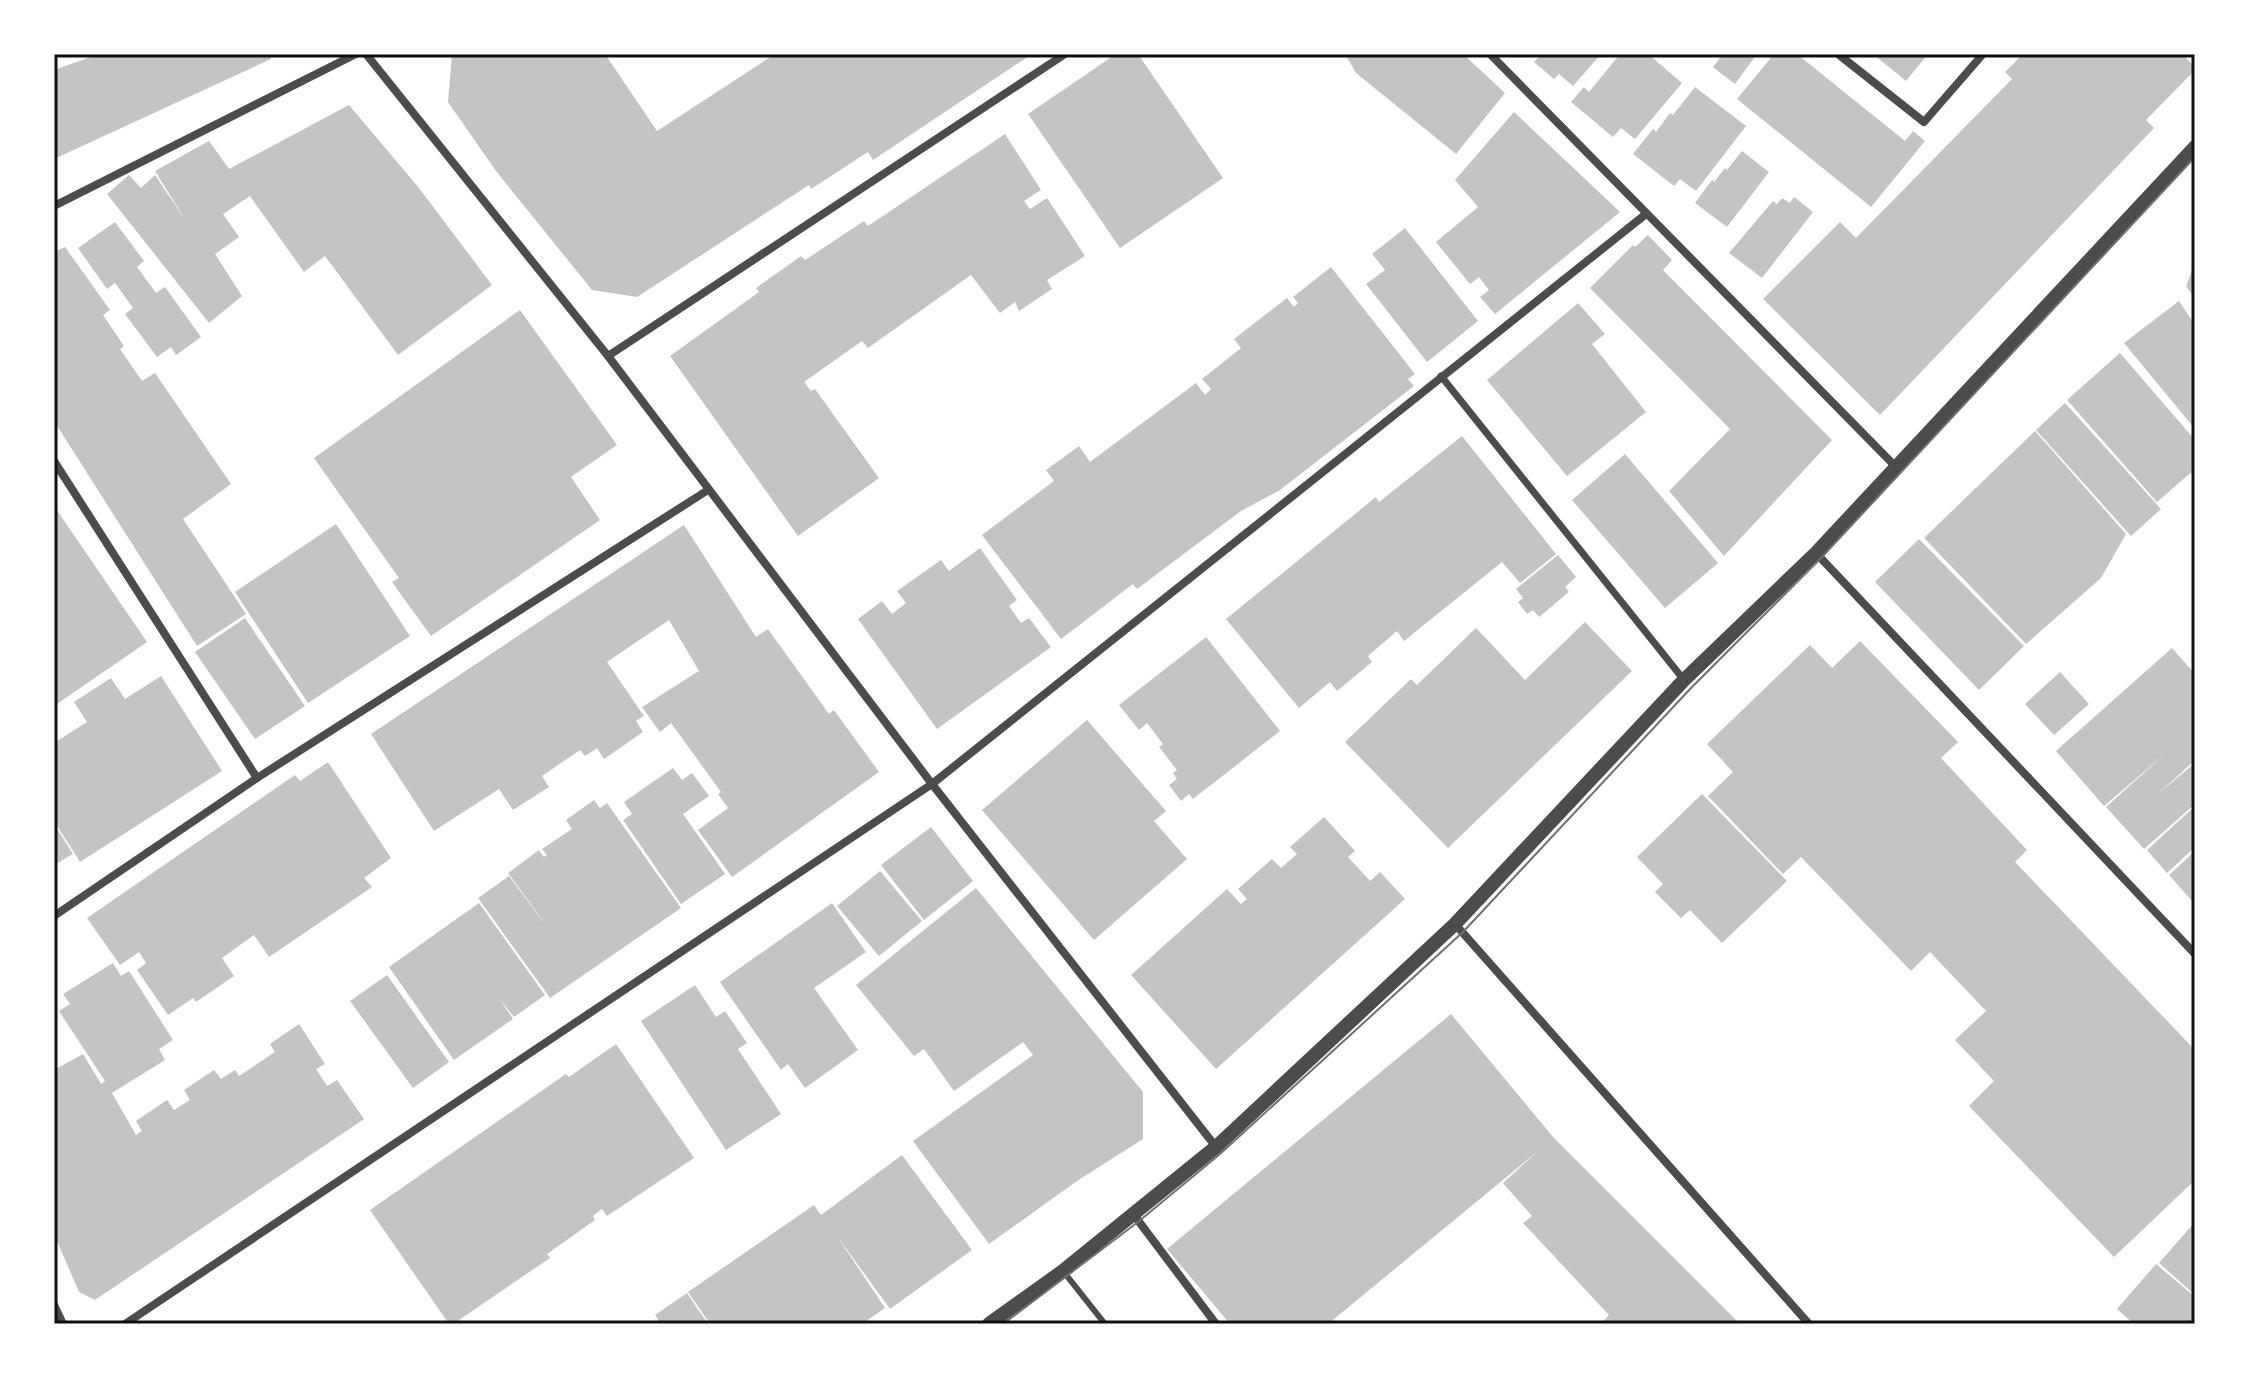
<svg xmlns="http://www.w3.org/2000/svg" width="2249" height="1378" viewBox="0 0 2249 1378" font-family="'PT Sans Narrow',sans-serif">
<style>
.building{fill:#c4c4c4}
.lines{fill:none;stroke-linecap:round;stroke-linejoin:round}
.service{stroke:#4c4c4c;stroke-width:6}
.pedestrian{stroke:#4c4c4c;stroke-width:7}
.minor{stroke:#4c4c4c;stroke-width:8}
.tertiary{stroke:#4c4c4c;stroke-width:14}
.tram{stroke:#707070;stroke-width:2}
.neatline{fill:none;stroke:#111;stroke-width:3}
</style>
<rect width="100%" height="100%" fill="#fff"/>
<g class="building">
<path d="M 99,54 L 272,54 L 271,59 L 54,159 L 54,70 Z"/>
<path d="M 452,54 L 605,54 L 657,131 L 775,54 L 1032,54 L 873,160 L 868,152 L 811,189 L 809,185 L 637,297 L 592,290 L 496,171 L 448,102 Z"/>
<path d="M 1116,54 L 1138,54 L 1223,178 L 1120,248 L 1028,114 Z"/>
<path d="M 1345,54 L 1463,54 L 1505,93 L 1456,154 L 1356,73 Z"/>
<path d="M 1542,54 L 1601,54 L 1573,86 L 1559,74 L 1554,79 L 1534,62 Z"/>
<path d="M 1620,54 L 1648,54 L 1682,83 L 1635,139 L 1621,128 L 1613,137 L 1571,102 L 1584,87 L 1589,92 Z"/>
<path d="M 1723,54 L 1757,54 L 1735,84 L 1713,67 Z"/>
<path d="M 1774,54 L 1797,54 L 1905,141 L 1913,131 L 1925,141 L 1871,207 L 1737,99 Z"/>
<path d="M 1873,54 L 1928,54 L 1906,81 Z"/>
<path d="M 2023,54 L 2182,54 L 2195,67 L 2195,70 L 2146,120 L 2154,128 L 1880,415 L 1763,299 L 1840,222 L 1856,238 L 2012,79 L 2005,72 Z"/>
<path d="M 1695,87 L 1746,126 L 1696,191 L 1680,179 L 1674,186 L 1633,154 L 1653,129 L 1656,132 L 1670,113 L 1673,115 Z"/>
<path d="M 349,105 L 419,188 L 492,285 L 398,355 L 325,256 L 304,272 L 250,196 L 223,214 L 239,237 L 215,254 L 242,296 L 209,323 L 107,194 L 129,175 L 141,188 L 155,175 L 186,221 L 155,171 L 209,141 L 229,169 Z"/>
<path d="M 1514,112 L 1620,212 L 1495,314 L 1480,297 L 1489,290 L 1479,277 L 1470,284 L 1436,242 L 1478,207 L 1455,180 Z"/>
<path d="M 1005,134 L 1041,190 L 1024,201 L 1030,209 L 1047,198 L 1085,256 L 1047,280 L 1052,289 L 1019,311 L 1015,302 L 1000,313 L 971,275 L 868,348 L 862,341 L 804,382 L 811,391 L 815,389 L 879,478 L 798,536 L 670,356 L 759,292 L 756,288 L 801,256 L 805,260 L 864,221 L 868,226 Z"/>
<path d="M 1742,151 L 1769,172 L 1727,227 L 1695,203 L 1712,180 L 1714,182 L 1725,168 L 1727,170 Z"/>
<path d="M 1794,197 L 1813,212 L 1762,278 L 1729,253 L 1773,201 L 1777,204 L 1782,198 L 1790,203 Z"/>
<path d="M 115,222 L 144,261 L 137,267 L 156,293 L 165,287 L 201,337 L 176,355 L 171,347 L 157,357 L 125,314 L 133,308 L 115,283 L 107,289 L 78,248 Z"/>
<path d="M 1405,228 L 1478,321 L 1427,362 L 1366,284 L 1385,270 L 1372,254 Z"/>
<path d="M 1648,235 L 1672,260 L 1663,270 L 1832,440 L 1724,556 L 1669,491 L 1730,429 L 1590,288 L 1633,245 L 1635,247 Z"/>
<path d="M 65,247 L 110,310 L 103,315 L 124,346 L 120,349 L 142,381 L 155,373 L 231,484 L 183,519 L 246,614 L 197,646 L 54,421 L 54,252 Z"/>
<path d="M 2195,263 L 2195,299 L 2186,286 Z"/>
<path d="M 1331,267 L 1415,374 L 1408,379 L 1414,386 L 1280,490 L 1241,511 L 1137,589 L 1133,584 L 1061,639 L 982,535 L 1054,481 L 1046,470 L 1079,446 L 1090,462 L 1196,383 L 1205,395 L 1211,389 L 1202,379 L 1241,348 L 1234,339 L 1287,298 L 1294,307 L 1298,303 L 1293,297 Z"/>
<path d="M 2179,301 L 2195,325 L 2195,429 L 2124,343 Z"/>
<path d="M 1578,303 L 1605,334 L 1592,344 L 1646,412 L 1567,476 L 1487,380 Z"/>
<path d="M 520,310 L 617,445 L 571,477 L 600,520 L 431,636 L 392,582 L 399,578 L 314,458 Z"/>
<path d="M 2120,353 L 2195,440 L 2195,469 L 2157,502 L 2067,400 Z"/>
<path d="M 2065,403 L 2161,509 L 2131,536 L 2036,430 Z"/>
<path d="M 2035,431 L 2126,534 L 2101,578 L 2026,644 L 1924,538 Z"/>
<path d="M 1462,436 L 1556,554 L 1520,583 L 1502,562 L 1404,641 L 1397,631 L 1368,656 L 1372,662 L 1337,691 L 1330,682 L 1299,708 L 1226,619 L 1376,497 L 1379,502 Z"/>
<path d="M 1625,454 L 1718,563 L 1665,608 L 1572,500 Z"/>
<path d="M 54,506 L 147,642 L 54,706 Z"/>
<path d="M 336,524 L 410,636 L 308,703 L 235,592 Z"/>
<path d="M 684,525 L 756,637 L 768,629 L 829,714 L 834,710 L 879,772 L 732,877 L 698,830 L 728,808 L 718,794 L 721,792 L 671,723 L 660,732 L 642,707 L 699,671 L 669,620 L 607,662 L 644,716 L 636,721 L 643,732 L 604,759 L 597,748 L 585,756 L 580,750 L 542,776 L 549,787 L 513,810 L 499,789 L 434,831 L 371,734 Z"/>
<path d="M 1919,539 L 2024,646 L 1979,690 L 1875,582 Z"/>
<path d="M 980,548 L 1017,600 L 1009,606 L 1021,623 L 1029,618 L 1051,647 L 937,729 L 858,619 L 882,601 L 892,614 L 906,603 L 897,591 L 941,560 L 949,571 Z"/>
<path d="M 1558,555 L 1576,577 L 1565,587 L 1569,592 L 1539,617 L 1533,610 L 1527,614 L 1518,602 L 1523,598 L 1516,589 Z"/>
<path d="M 245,618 L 305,706 L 255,739 L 195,652 Z"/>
<path d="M 1585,622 L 1632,671 L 1448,848 L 1345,742 L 1411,679 L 1417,685 L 1476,628 L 1525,680 Z"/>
<path d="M 1206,637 L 1280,731 L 1193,799 L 1189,794 L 1181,801 L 1169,785 L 1177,779 L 1173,773 L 1177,770 L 1159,747 L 1163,744 L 1147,723 L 1139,730 L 1119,705 Z"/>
<path d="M 1860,641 L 1958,742 L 1941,758 L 2027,850 L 2015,862 L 2195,1050 L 2195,1180 L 2114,1257 L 1969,1106 L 1994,1081 L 1955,1040 L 1986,1011 L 1930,952 L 1911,971 L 1801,857 L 1783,874 L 1708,796 L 1733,772 L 1707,744 L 1810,645 L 1832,668 Z"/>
<path d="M 2172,648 L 2195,674 L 2195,760 L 2159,793 L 2195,763 L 2195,804 L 2144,849 L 2106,807 L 2165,754 L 2104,806 L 2056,751 Z"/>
<path d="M 2060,672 L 2089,704 L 2054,735 L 2025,704 Z"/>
<path d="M 161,676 L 222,771 L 80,862 L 54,821 L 54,743 L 87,722 L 74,702 L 111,678 L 125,699 Z"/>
<path d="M 1087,720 L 1166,811 L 1154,821 L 1187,859 L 1094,940 L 982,810 Z"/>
<path d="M 328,762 L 391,858 L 364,878 L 372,887 L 269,957 L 254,935 L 222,958 L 234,976 L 196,1002 L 193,998 L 168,1015 L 137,970 L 146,963 L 139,952 L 120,965 L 87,918 L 295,775 L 300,781 Z"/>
<path d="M 673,768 L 682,780 L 692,773 L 709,796 L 683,814 L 725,874 L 681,904 L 623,820 L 632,814 L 624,802 Z"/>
<path d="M 1702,794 L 1787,881 L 1722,943 L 1690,910 L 1681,918 L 1655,892 L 1663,884 L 1637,857 Z"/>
<path d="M 594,800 L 600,808 L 607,803 L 681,908 L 550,998 L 478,898 L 509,876 L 554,936 L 508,873 L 539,850 L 544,857 L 547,855 L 542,849 L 572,829 L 566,820 Z"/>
<path d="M 2195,806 L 2195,847 L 2167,873 L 2147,850 Z"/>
<path d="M 1324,817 L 1355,851 L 1348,857 L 1370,881 L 1380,872 L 1405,899 L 1216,1069 L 1131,975 L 1227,889 L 1241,904 L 1247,899 L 1238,889 L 1272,859 L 1281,868 L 1297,854 L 1290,847 Z"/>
<path d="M 54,824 L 73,854 L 54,865 Z"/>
<path d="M 931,827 L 973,881 L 924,920 L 881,865 Z"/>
<path d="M 2195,851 L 2195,898 L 2192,901 L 2169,875 Z"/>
<path d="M 880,871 L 922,921 L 879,956 L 837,906 Z"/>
<path d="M 976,888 L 1143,1092 L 1143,1139 L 1077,1181 L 989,1244 L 913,1141 L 1033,1055 L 1023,1042 L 954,1091 L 924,1049 L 914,1056 L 856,985 Z"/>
<path d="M 479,903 L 545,995 L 514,1017 L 499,998 L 513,1019 L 454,1060 L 389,967 Z"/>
<path d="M 832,903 L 866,952 L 814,988 L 858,1050 L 805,1088 L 788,1064 L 781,1070 L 720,982 Z"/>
<path d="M 113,963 L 121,976 L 129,971 L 173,1040 L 159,1049 L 165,1060 L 112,1093 L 136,1135 L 142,1131 L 136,1121 L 167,1100 L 174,1110 L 190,1100 L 184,1090 L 214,1070 L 221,1079 L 235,1070 L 239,1076 L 275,1052 L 270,1044 L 299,1024 L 325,1064 L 316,1069 L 327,1086 L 337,1080 L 364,1119 L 95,1300 L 79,1292 L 54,1234 L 54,1070 L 83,1054 L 101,1084 L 105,1081 L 59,1011 L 70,1004 L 63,994 Z"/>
<path d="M 387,975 L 449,1062 L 413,1088 L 350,1001 Z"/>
<path d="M 695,985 L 716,1017 L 725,1011 L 747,1043 L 738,1049 L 781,1114 L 726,1150 L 641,1021 Z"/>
<path d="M 1451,1014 L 1554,1138 L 1740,1324 L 1600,1324 L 1609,1315 L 1523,1223 L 1532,1216 L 1503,1183 L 1538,1151 L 1328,1324 L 1230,1324 L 1167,1249 Z"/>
<path d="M 616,1044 L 694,1158 L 607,1216 L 602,1209 L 593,1216 L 595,1220 L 547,1254 L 550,1258 L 453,1324 L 449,1324 L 370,1210 L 566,1074 L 569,1077 Z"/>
<path d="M 902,1155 L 972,1250 L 890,1309 L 837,1236 L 885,1308 L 862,1324 L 710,1324 L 688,1292 L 814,1205 L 821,1215 Z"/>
<path d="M 2195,1222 L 2195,1295 L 2159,1263 Z"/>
<path d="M 2156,1264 L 2195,1297 L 2195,1324 L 2134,1324 L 2117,1309 Z"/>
<path d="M 687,1293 L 708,1324 L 661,1324 L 655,1315 Z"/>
</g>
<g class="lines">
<path class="service" d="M 1063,1271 L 1105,1324"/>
<path class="pedestrian" d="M 1441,376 L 1684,680"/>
<g class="minor">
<path d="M 366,54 L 608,356 L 932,784 L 1216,1147"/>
<path d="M 1490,54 L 1897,468"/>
<path d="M 1838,54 L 1924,122 L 1983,54"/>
<path d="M 54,206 L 356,54"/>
<path d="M 608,356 L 1065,54"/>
<path d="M 54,461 L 257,778"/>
<path d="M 1816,553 L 2195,954"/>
<path d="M 54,916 L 257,778 L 708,490"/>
<path d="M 1455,924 L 1809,1324"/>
<path d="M 1134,1215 L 1216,1324"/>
<path d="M 54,1305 L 63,1324"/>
<path d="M 125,1324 L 932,784 L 1646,214"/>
</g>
<path class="tertiary" d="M 989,1324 L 1063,1271 L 1216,1147 L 1455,924 L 1684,680 L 1816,553 L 2195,147"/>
<path class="tram" d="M 1003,1324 L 1138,1222 L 1220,1154 L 1463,932 L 1691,688 L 1821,558 L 2195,157"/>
</g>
<rect width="2249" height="1378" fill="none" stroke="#ffffff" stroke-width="112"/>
<rect x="56" y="56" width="2137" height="1266" class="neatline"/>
</svg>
